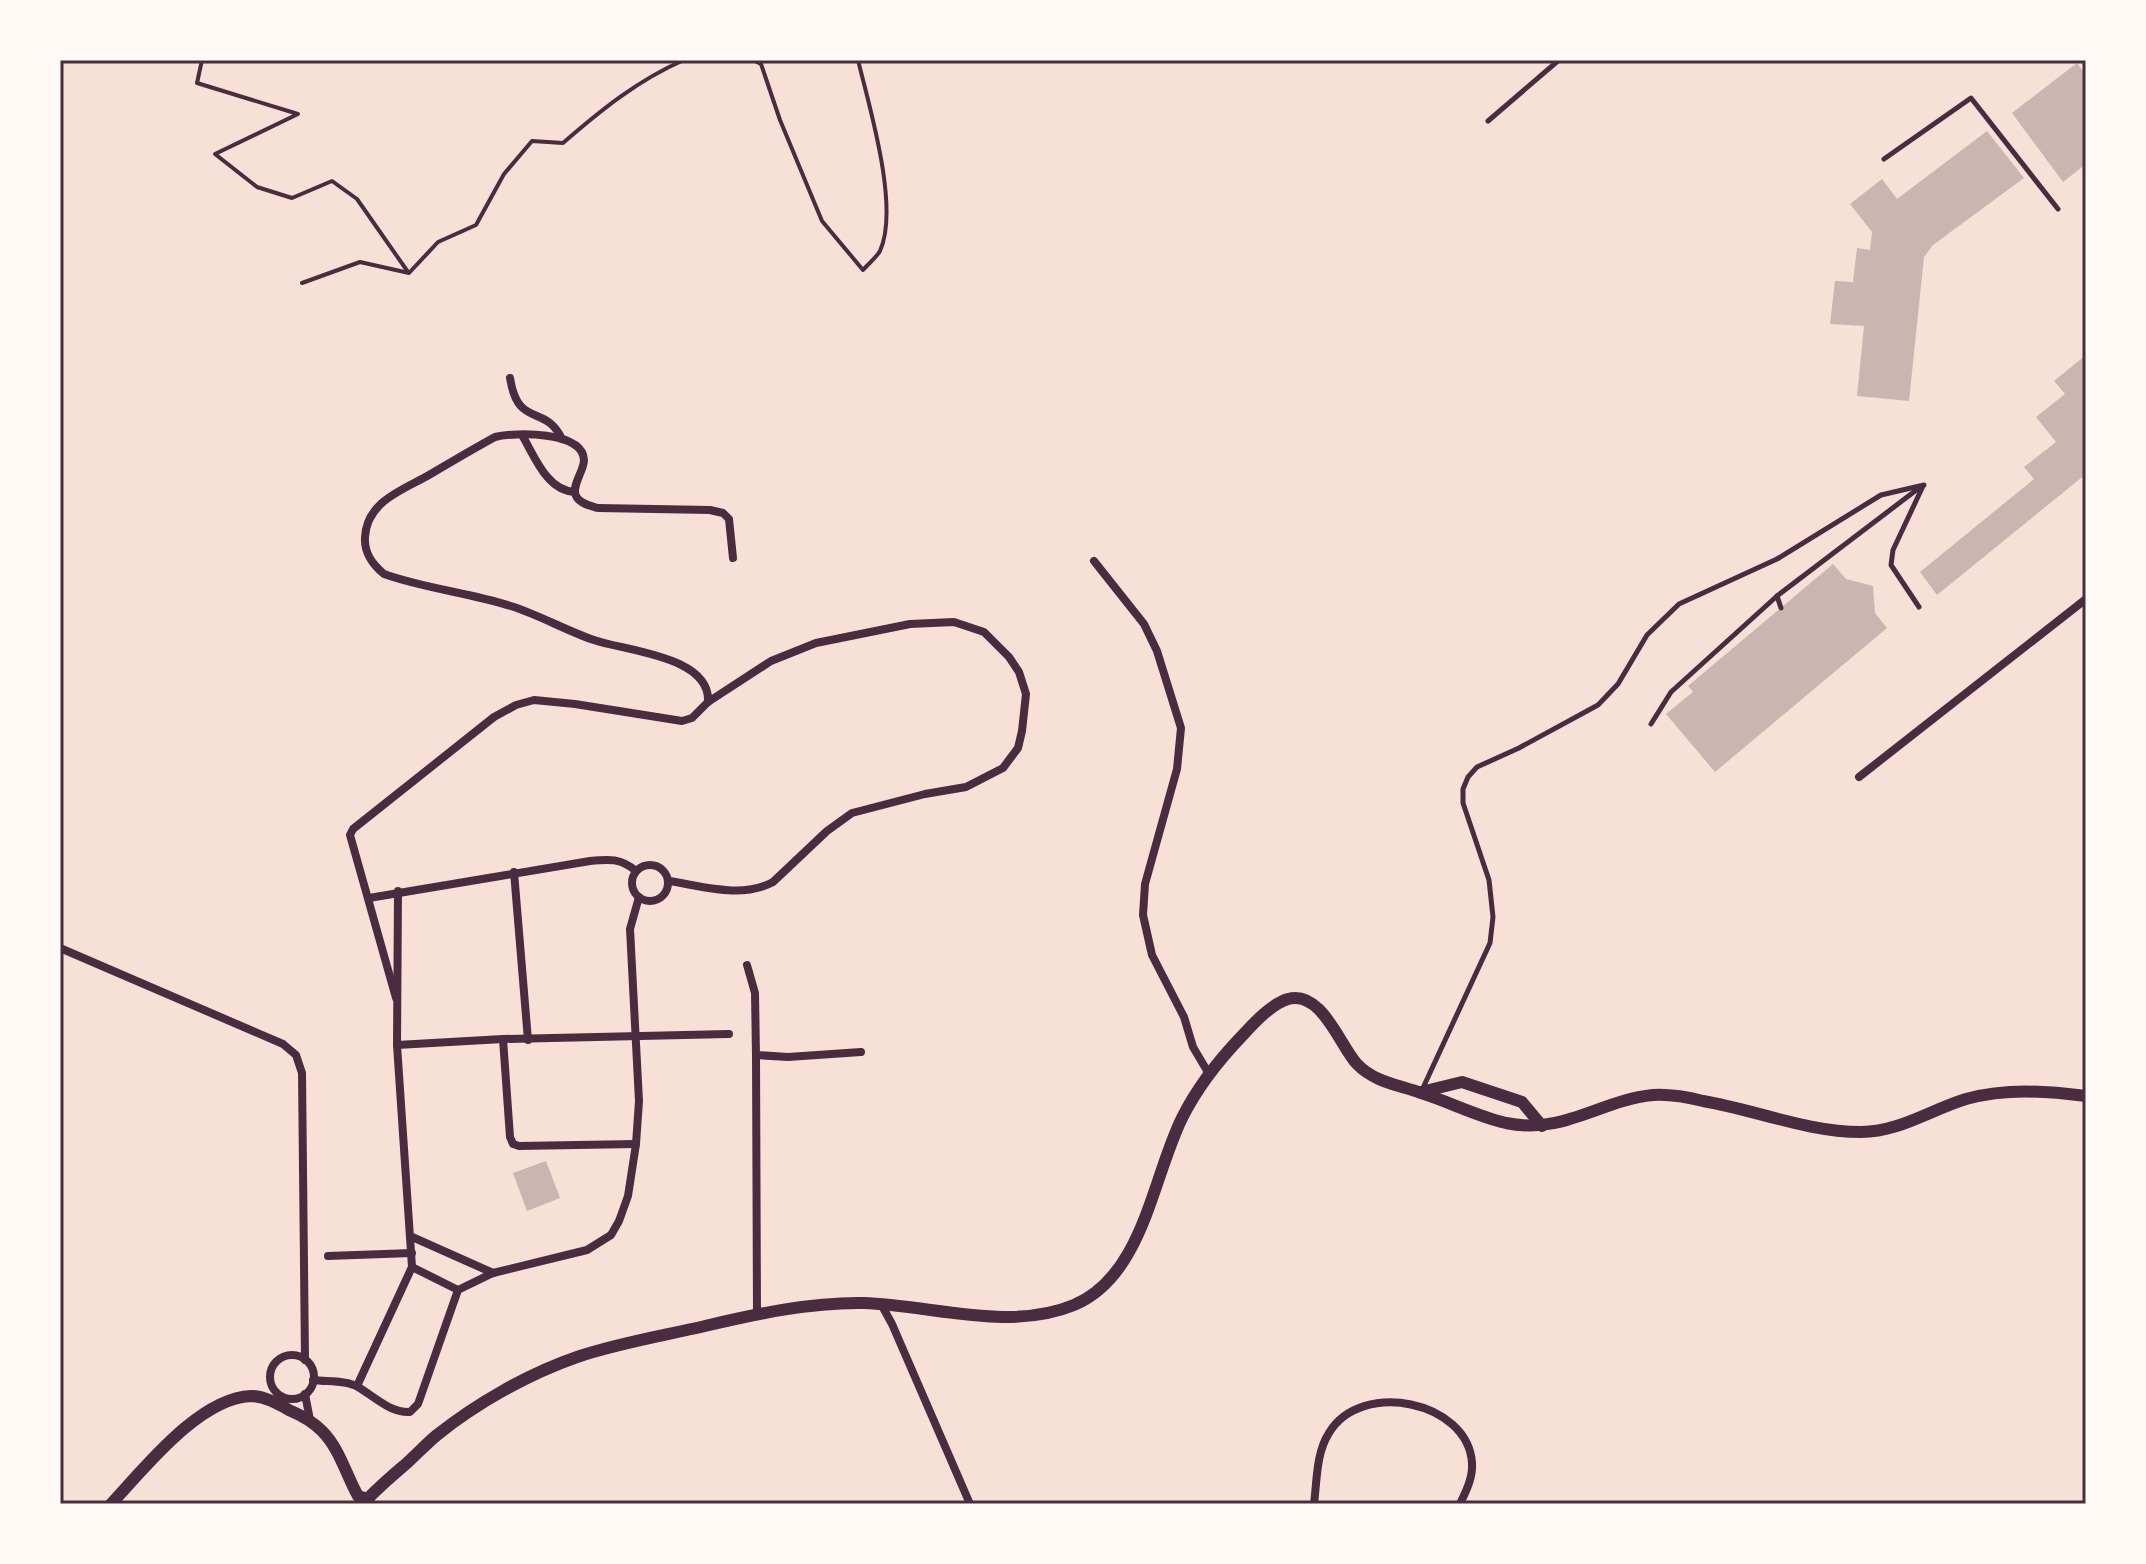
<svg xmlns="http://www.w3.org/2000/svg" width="2146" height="1564" viewBox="0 0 2146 1564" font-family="'Open Sans',sans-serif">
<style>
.building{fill:#ccb4b1}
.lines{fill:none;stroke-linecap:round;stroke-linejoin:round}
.path{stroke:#4a2c40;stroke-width:4}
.service{stroke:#4a2c40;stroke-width:5}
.minor{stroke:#4a2c40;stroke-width:8}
.tertiary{stroke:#4a2c40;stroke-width:12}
.neatline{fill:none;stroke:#4a2c40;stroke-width:3}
</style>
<rect width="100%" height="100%" fill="#f7e1d7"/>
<g class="building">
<path d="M 2077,63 L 2086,75 L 2086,164 L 2063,182 L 2012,113 Z"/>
<path d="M 1987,131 L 2024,178 L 1933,245 L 1924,257 L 1909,401 L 1857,396 L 1864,326 L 1830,324 L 1835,281 L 1853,282 L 1857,248 L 1870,250 L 1872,232 L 1850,204 L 1882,179 L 1897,199 Z"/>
<path d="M 2086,355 L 2086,474 L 1937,595 L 1920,572 L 2034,479 L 2024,467 L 2056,442 L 2036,417 L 2065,394 L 2054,381 Z"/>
<path d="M 1833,564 L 1846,579 L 1873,586 L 1875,613 L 1887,628 L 1715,772 L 1666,714 L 1693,692 L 1688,686 Z"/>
<path d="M 546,1161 L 560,1198 L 527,1211 L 513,1173 Z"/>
</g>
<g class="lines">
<g class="path">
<path d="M 202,60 L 197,83 L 298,114 L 215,154 L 257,187 L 292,198 L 332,181 L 357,199 L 408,272"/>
<path d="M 753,60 L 761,64 L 780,120 L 822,221 L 863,270 C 868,264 876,258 880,251 C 900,207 869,106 858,60"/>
<path d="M 302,283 L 360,262 L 409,273 L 438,242 L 476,225 L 504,174 L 532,141 L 563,143 C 601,110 638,80 684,60"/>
</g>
<g class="service">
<path d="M 1488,121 L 1559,60"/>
<path d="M 1884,159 L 1971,98 L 2058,209"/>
<path d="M 1919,607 L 1891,565 L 1893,550 L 1923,486"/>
<path d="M 1781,608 L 1777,596 L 1919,488"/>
<path d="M 1651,724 L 1671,692 L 1777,596"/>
<path d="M 1422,1090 L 1490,943 L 1493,917 L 1489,880 L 1463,803 L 1463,789 L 1468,777 L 1477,767 L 1519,748 L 1598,705 L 1618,684 L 1647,635 L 1679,604 L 1777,559 L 1881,495 L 1924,485"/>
</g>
<g class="minor">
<path d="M 510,378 C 518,429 545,403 562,439"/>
<path d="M 522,435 C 535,457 547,491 575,492"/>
<path d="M 1094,561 L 1144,624 L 1157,651 L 1181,728 L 1177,769 L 1145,884 L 1143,915 L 1152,955 L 1184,1017 L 1193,1047 L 1209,1074"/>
<path d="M 708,702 C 711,656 625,651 594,640 C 567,631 541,616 514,607 C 472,593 426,589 384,574 C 372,564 364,553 365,537 C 367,501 403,490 429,475 C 451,462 473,449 495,437 C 515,432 583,431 584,460 C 584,471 571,486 576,496 C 580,504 591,506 598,508 L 710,510 L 723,513 L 729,519 L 733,558"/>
<path d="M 1859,777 L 2086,599"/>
<circle cx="650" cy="883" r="18"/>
<path d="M 514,872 L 528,1040"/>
<path d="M 369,898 L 590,861 C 609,859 621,858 636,871"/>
<path d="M 60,948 L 283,1044 L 296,1055 L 302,1073 L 305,1360"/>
<path d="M 747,965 L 755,993 L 756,1055 L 757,1315"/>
<path d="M 396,998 L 350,835 L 353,829 L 494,717 L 516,705 L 534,700 L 575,704 L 682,721 L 692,718 L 708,702 L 771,661 L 816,643 L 910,624 L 954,622 L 984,632 L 1009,657 L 1019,672 L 1026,694 L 1022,731 L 1018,748 L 1003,768 L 966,787 L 925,794 L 852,813 L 827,831 L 773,882 C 742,899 702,886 669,881"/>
<path d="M 503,1039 L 510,1137 L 513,1144 L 519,1146 L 636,1144"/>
<path d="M 397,1045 L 503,1039 L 729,1034"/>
<path d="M 756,1055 L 788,1057 L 861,1052"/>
<path d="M 410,1236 L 493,1273"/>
<path d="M 328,1256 L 412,1253"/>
<path d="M 412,1267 L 458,1290"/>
<path d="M 881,1304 L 892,1324 L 970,1504"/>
<circle cx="292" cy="1377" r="22"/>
<path d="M 313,1380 C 327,1382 346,1380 358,1387 C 375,1397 390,1413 410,1412 L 418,1404 L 458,1290 L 493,1273 L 587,1250 L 611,1235 L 619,1221 L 628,1196 L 636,1144 L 639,1101 L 630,929 L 639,897"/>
<path d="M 357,1386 L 412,1267 L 397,1045 L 398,891"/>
<path d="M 305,1394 L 310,1420"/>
<path d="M 1314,1504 C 1317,1481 1316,1453 1329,1433 C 1361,1379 1468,1401 1472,1463 C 1473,1478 1466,1491 1460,1504"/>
</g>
<g class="tertiary">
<path d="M 1421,1092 L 1462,1082 L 1522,1102 L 1542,1126"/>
<path d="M 111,1504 C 144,1469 199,1398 251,1396 C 265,1396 280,1405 291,1411 C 303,1416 313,1422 322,1431 C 340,1449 346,1475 358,1496 L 367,1499"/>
<path d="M 363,1504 C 376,1489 392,1476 407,1463 C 417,1454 426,1444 437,1435 C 477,1403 528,1374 577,1357 C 618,1343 662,1336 705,1326 C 757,1314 810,1302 864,1303 C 931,1305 1009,1332 1074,1305 C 1143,1276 1152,1179 1182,1118 C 1197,1088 1218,1061 1241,1037 C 1253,1024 1271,1004 1288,999 C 1322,990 1340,1046 1357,1064 C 1374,1082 1399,1085 1421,1093 C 1450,1102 1476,1116 1506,1123 C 1564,1135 1600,1100 1653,1095 C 1669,1094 1687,1097 1703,1101 C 1756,1110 1807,1132 1861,1132 C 1899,1132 1930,1110 1966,1099 C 2006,1088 2045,1091 2086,1096"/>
</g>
</g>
<rect width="2146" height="1564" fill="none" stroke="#fffaf5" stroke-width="124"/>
<rect x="62" y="62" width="2022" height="1440" class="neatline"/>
</svg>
